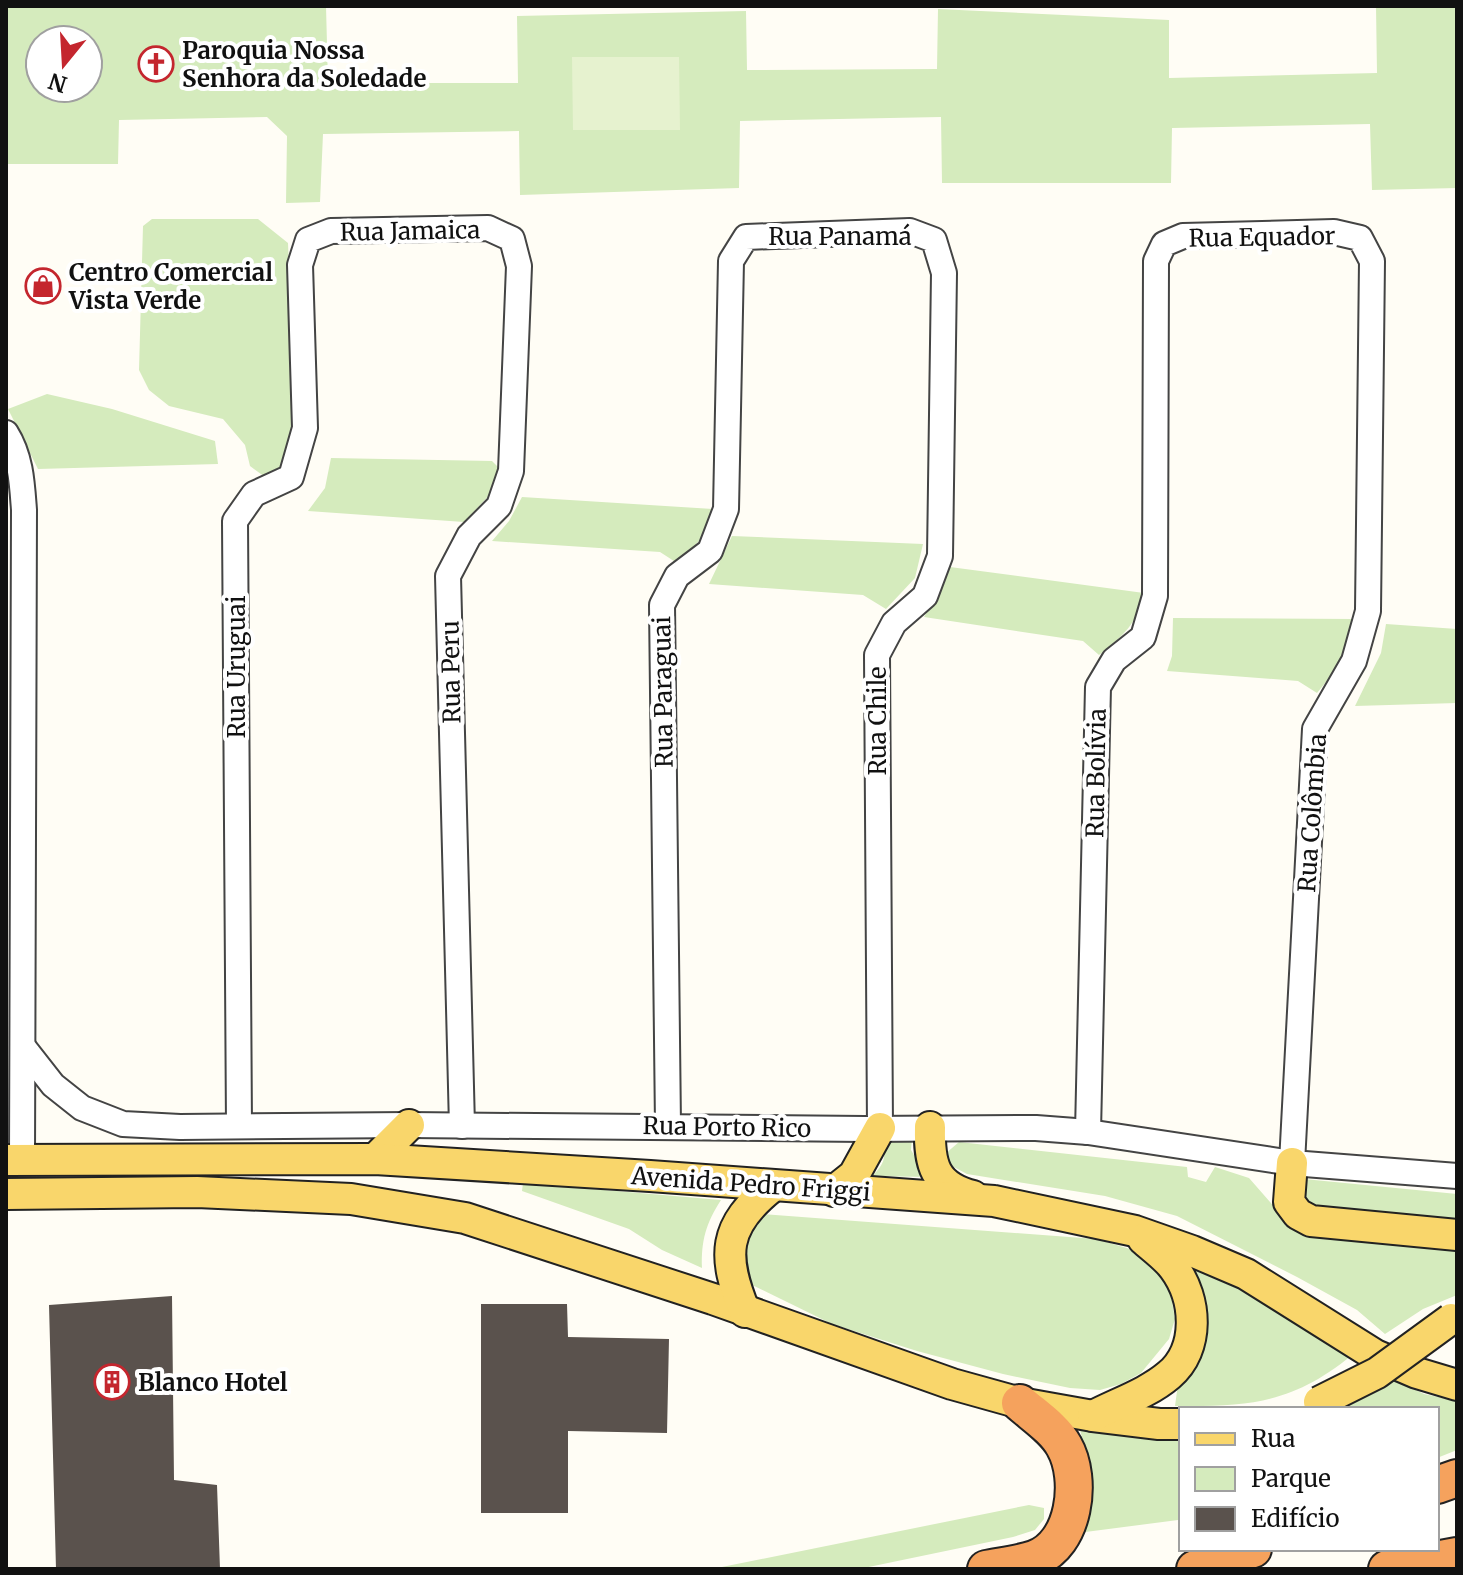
<svg xmlns="http://www.w3.org/2000/svg" width="1463" height="1575" viewBox="0 0 1463 1575" font-family="Merriweather,serif">
<style>
.green{fill:#d5ebbd;fill-rule:evenodd}
.pitch{fill:#e6f2cf}
.building{fill:#5a524d}
.lines{fill:none;stroke-linecap:round;stroke-linejoin:round}
.minor-casing{stroke:#444;stroke-width:28}
.major-casing{stroke:#222;stroke-width:34}
.highway-casing{stroke:#222;stroke-width:40}
.minor{stroke:#fff;stroke-width:24}
.major{stroke:#f9d66b;stroke-width:30}
.highway{stroke:#f5a25d;stroke-width:36}
.major-bridge-casing{stroke:#222;stroke-width:34;stroke-linecap:butt}
.major-bridge{stroke:#f9d66b;stroke-width:30}
.labels{text-anchor:middle;dominant-baseline:central;stroke-width:8;stroke-linejoin:round;paint-order:stroke}
.poi-label{font-size:24px;font-weight:bold;fill:#111;stroke:#fff;text-anchor:start}
.street-label{font-size:24px;fill:#111;stroke:#fff}
</style>
<rect width="100%" height="100%" fill="#fffdf5"/>
<g class="green">
<path d="M 6,6 L 326,6 L 328,83 L 518,83 L 517,16 L 746,11 L 747,70 L 937,69 L 938,9 L 1169,20 L 1169,78 L 1377,73 L 1376,6 L 1457,7 L 1457,188 L 1372,190 L 1370,124 L 1172,128 L 1171,183 L 942,183 L 941,117 L 740,121 L 739,188 L 520,195 L 519,131 L 323,134 L 320,202 L 286,203 L 287,136 L 267,117 L 119,120 L 118,164 L 6,164 ZM 40,40 L 88,40 L 88,88 L 40,88 Z"/>
<path d="M 152,219 L 258,219 L 288,243 L 296,438 L 286,467 L 265,477 L 250,466 L 245,445 L 223,419 L 169,406 L 149,390 L 139,370 L 143,226 Z"/>
<path d="M 47,394 L 112,409 L 215,441 L 218,464 L 38,469 L 8,409 Z"/>
<path d="M 331,458 L 492,461 L 500,469 L 497,487 L 464,522 L 308,511 L 325,488 Z"/>
<path d="M 522,497 L 713,509 L 706,534 L 677,563 L 660,552 L 492,541 L 509,521 Z"/>
<path d="M 732,536 L 923,544 L 915,578 L 886,609 L 863,595 L 709,584 Z"/>
<path d="M 950,567 L 1144,593 C 1138,623 1123,636 1099,655 L 1083,641 L 924,617 L 944,584 Z"/>
<path d="M 1173,618 L 1354,619 C 1348,649 1336,671 1317,693 L 1298,681 L 1167,671 L 1172,656 Z"/>
<path d="M 1386,624 L 1457,629 L 1457,703 L 1355,706 L 1381,653 Z"/>
<path d="M 912,1138 L 911,1150 L 927,1177 L 872,1176 C 885,1164 887,1156 881,1139 Z"/>
<path d="M 959,1142 L 1187,1167 L 1188,1177 L 1206,1182 L 1215,1167 L 1249,1178 L 1284,1218 L 1457,1245 L 1457,1295 L 1423,1309 L 1385,1334 L 1357,1310 L 1297,1277 L 1177,1216 L 1105,1196 L 967,1174 L 950,1165 L 945,1154 Z"/>
<path d="M 1304,1179 L 1457,1194 L 1457,1225 L 1322,1213 C 1309,1203 1302,1197 1304,1179 Z"/>
<path d="M 523,1183 L 721,1200 C 706,1223 701,1241 702,1268 L 662,1250 L 629,1229 L 522,1191 Z"/>
<path d="M 762,1214 L 1096,1239 L 1140,1252 L 1169,1282 L 1175,1319 L 1169,1339 L 1141,1373 L 1121,1384 L 1100,1390 L 1070,1388 L 1003,1374 L 917,1351 L 832,1324 L 750,1284 L 743,1269 L 748,1224 Z"/>
<path d="M 1178,1251 L 1358,1350 C 1297,1402 1254,1407 1175,1406 L 1178,1384 Z"/>
<path d="M 1393,1379 L 1424,1394 L 1457,1401 L 1457,1450 L 1437,1458 L 1437,1409 L 1332,1409 L 1369,1395 Z"/>
<path d="M 1080,1430 L 1133,1437 L 1181,1439 L 1181,1527 L 1178,1520 L 1070,1534 C 1082,1494 1092,1472 1080,1430 Z"/>
<path d="M 1029,1505 L 1044,1508 L 1044,1519 L 1035,1530 L 1013,1537 L 859,1569 L 712,1569 Z"/>
</g>
<path class="pitch" d="M 572,57 L 679,57 L 680,130 L 573,130 Z"/>
<g class="building">
<path d="M 172,1296 L 174,1480 L 217,1485 L 220,1569 L 56,1569 L 49,1305 Z"/>
<path d="M 481,1304 L 567,1304 L 568,1337 L 669,1339 L 667,1433 L 568,1431 L 568,1513 L 481,1513 Z"/>
</g>
<g class="lines">
<defs>
<g id="minor">
<path d="M 6,433 C 21,457 22,483 24,510 L 22,1160"/>
<path d="M 24,1048 L 53,1085 L 82,1108 L 123,1124 L 180,1127 L 409,1125 L 865,1129 L 1036,1128 L 1088,1132 L 1292,1163 L 1457,1176"/>
<path d="M 239,1126 L 235,521 L 254,494 L 291,477 L 305,428 L 300,265 L 308,240 L 331,231 L 488,228 L 512,239 L 519,266 L 511,471 L 499,506 L 469,536 L 448,576 L 462,1126"/>
<path d="M 668,1126 L 662,605 L 677,576 L 710,551 L 726,509 L 731,261 L 746,237 L 910,231 L 934,240 L 944,273 L 940,556 L 925,596 L 894,623 L 877,655 L 880,1128"/>
<path d="M 1088,1132 L 1098,687 L 1114,660 L 1143,637 L 1155,596 L 1156,261 L 1164,244 L 1183,236 L 1334,232 L 1360,238 L 1372,261 L 1368,611 L 1354,661 L 1315,729 L 1292,1163"/>
</g>
<g id="major">
<path d="M 930,1127 C 929,1164 934,1186 973,1196"/>
<path d="M 375,1159 L 409,1125"/>
<path d="M 6,1160 L 375,1159 L 650,1176 L 994,1201 L 1135,1231 L 1192,1251 L 1246,1274 L 1375,1355 L 1417,1373 L 1457,1385"/>
<path d="M 1292,1163 L 1289,1202 L 1298,1214 L 1311,1221 L 1457,1235"/>
<path d="M 834,1191 L 854,1175 L 880,1128"/>
<path d="M 6,1194 L 197,1192 L 351,1199 L 465,1218 L 713,1299 L 952,1384 L 1020,1403 L 1093,1416 L 1159,1424 L 1181,1424"/>
<path d="M 745,1312 C 722,1256 722,1226 773,1186"/>
<path d="M 1093,1416 C 1118,1403 1148,1393 1169,1375 C 1200,1349 1197,1299 1174,1268 C 1166,1257 1153,1248 1143,1239"/>
</g>
<g id="highway">
<path d="M 1437,1485 L 1457,1478"/>
<path d="M 986,1569 C 1001,1566 1019,1564 1034,1559 C 1075,1545 1083,1479 1064,1446 C 1055,1429 1035,1416 1020,1403"/>
<path d="M 1195,1569 L 1253,1549"/>
<path d="M 1387,1569 L 1457,1556"/>
</g>
</defs>
<use href="#minor" class="minor-casing"/>
<use href="#major" class="major-casing"/>
<use href="#highway" class="highway-casing"/>
<use href="#minor" class="minor"/>
<use href="#major" class="major"/>
<use href="#highway" class="highway"/>
<defs>
<path id="major-bridge" d="M 1319,1402 L 1377,1373 L 1451,1319"/>
</defs>
<use href="#major-bridge" class="major-bridge-casing"/>
<use href="#major-bridge" class="major-bridge"/>
</g>
<defs>
<symbol id="church-ring" viewBox="-11 -11 22 22"><circle r="9.5" fill="#fff" stroke="#c4262e" stroke-width="1.5"/><path d="M-1.2-6h2.4v3.5h3.3v2.4h-3.3V6h-2.4V-.1h-3.3v-2.4h3.3Z" fill="#c4262e"/></symbol>
<symbol id="shop-ring" viewBox="-11 -11 22 22"><circle r="9.5" fill="#fff" stroke="#c4262e" stroke-width="1.5"/><path d="M-5-2.5h2.3a2.7 3.5 0 0 1 5.4 0H5L5.5 6h-11ZM-1.5-2.5h3a1.5 2.3 0 0 0-3 0Z" fill="#c4262e"/></symbol>
<symbol id="building-ring" viewBox="-11 -11 22 22"><circle r="9.5" fill="#fff" stroke="#c4262e" stroke-width="1.5"/><path d="M-4-6H4V6H1V3H-1V6H-4ZM-2.5-4.3h1.7v1.8h-1.7ZM.8-4.3h1.7v1.8H.8ZM-2.5-1h1.7V.8h-1.7ZM.8-1h1.7V.8H.8Z" fill="#c4262e"/></symbol>
</defs>
<g fill-rule="evenodd">
<use href="#church-ring" x="136" y="44" width="40" height="40"/>
<use href="#shop-ring" x="23" y="266" width="40" height="40"/>
<use href="#building-ring" x="92" y="1362" width="40" height="40"/>
</g>
<g class="labels">
<g class="poi-label">
<text x="182" y="50">Paroquia Nossa<tspan x="182" dy="28">Senhora da Soledade</tspan></text>
<text x="69" y="272">Centro Comercial<tspan x="69" dy="28">Vista Verde</tspan></text>
<text x="138" y="1382">Blanco Hotel</text>
</g>
<g class="street-label">
<text transform="translate(410 231) rotate(-1)">Rua Jamaica</text>
<text x="840" y="236">Rua Panamá</text>
<text transform="translate(1262 237) rotate(-1)">Rua Equador</text>
<text transform="translate(236 667) rotate(-90)">Rua Uruguai</text>
<text transform="translate(451 672) rotate(-91)">Rua Peru</text>
<text transform="translate(663 692) rotate(-91)">Rua Paraguai</text>
<text transform="translate(877 721) rotate(-90)">Rua Chile</text>
<text transform="translate(1096 773) rotate(-89)">Rua Bolívia</text>
<text transform="translate(1312 813) rotate(-86)">Rua Colômbia</text>
<text transform="translate(727 1127) rotate(1)">Rua Porto Rico</text>
<text transform="translate(751 1184) rotate(4)">Avenida Pedro Friggi</text>
</g>
</g>
<rect width="1463" height="1575" fill="none" stroke="#111111" stroke-width="16"/>
<rect x="1179" y="1407" width="260" height="144" fill="#ffffff" stroke="#a0a0a0" stroke-width="2"/>
<rect x="1195" y="1433" width="40" height="12" fill="#f9d66b" stroke="#a0a0a0" stroke-width="2"/>
<text x="1251" y="1447" font-size="24" fill="#111111">Rua</text>
<rect x="1195" y="1467" width="40" height="24" fill="#d5ebbd" stroke="#a0a0a0" stroke-width="2"/>
<text x="1251" y="1487" font-size="24" fill="#111111">Parque</text>
<rect x="1195" y="1507" width="40" height="24" fill="#5a524d" stroke="#a0a0a0" stroke-width="2"/>
<text x="1251" y="1527" font-size="24" fill="#111111">Edifício</text>
<g transform="translate(64 64) rotate(198)"><circle r="38" fill="#ffffff" stroke="#a0a0a0" stroke-width="2"/>
<path d="M0-6L14 30L0 20L-14 30Z" fill="#c4262e"/>
<text y="-12" font-size="22" font-weight="bold" text-anchor="middle" fill="#111111">N</text>
</g>
</svg>
